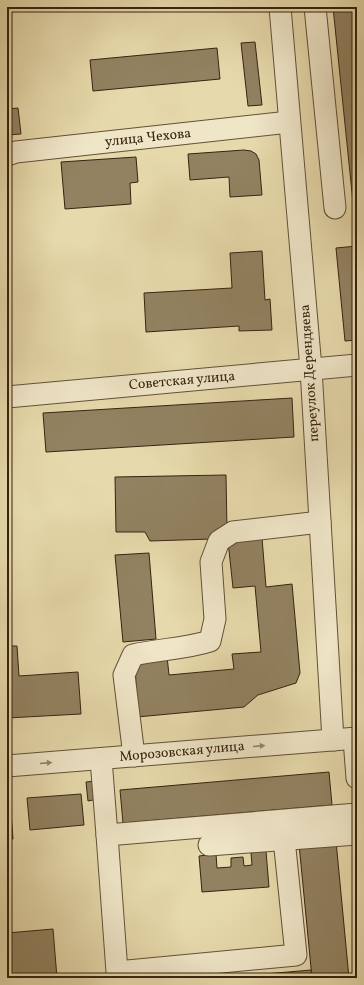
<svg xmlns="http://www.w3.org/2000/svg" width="364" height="985" viewBox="0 0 364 985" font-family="Vollkorn,serif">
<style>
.building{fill:#928261;stroke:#372311}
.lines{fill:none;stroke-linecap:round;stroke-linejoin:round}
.minor-casing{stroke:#635038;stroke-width:23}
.minor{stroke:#efe6c8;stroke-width:21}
.oneway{fill:#93846c}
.labels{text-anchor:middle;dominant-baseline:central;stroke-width:3;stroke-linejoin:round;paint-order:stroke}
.street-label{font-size:14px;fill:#372311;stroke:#efe6c8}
</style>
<rect width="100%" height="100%" fill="#e6d9ab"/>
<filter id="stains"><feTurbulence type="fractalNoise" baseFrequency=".005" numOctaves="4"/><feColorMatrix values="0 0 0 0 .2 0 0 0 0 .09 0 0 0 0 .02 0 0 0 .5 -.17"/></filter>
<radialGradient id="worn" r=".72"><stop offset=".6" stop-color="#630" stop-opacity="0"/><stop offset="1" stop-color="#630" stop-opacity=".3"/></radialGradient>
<g class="building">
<path d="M 333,7 L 357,7 L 357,222 L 355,222 Z"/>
<path d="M 255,42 L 262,105 L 248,106 L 241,43 Z"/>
<path d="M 217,48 L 220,79 L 93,91 L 90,60 Z"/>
<path d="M 18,108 L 21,134 L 7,135 L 7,109 Z"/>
<path d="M 244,150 L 251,151 L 256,154 L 259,160 L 262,195 L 230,197 L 229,177 L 190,180 L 188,154 Z"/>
<path d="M 136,157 L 138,182 L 130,183 L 131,204 L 65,209 L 61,162 Z"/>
<path d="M 357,246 L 357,340 L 345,341 L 336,248 Z"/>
<path d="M 262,251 L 265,300 L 270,299 L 272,330 L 239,331 L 239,326 L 146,332 L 144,293 L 232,288 L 230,253 Z"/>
<path d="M 292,398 L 294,437 L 46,452 L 43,413 Z"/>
<path d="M 226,475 L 227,530 L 212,539 L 150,541 L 145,532 L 116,532 L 115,477 Z"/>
<path d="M 262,538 L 266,587 L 292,584 L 300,673 L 296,683 L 258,695 L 244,707 L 137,717 L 135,658 L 167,656 L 169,675 L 234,669 L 232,654 L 261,652 L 255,586 L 233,588 L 228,541 Z"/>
<path d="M 149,553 L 156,639 L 123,642 L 115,555 Z"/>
<path d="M 7,646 L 17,646 L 19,676 L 78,672 L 81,714 L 7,718 Z"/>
<path d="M 329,772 L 332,805 L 123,823 L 120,790 Z"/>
<path d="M 96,781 L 98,799 L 88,801 L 86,782 Z"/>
<path d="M 81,794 L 84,825 L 30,830 L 27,798 Z"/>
<path d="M 10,798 L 13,839 L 7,839 L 7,799 Z"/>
<path d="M 336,841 L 349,978 L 312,978 L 299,844 Z"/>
<path d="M 266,851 L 269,887 L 202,892 L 199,856 L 216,854 L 217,868 L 231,867 L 231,858 L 243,857 L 244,866 L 252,865 L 251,853 Z"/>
<path d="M 53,929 L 57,978 L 7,978 L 7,933 Z"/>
<path d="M 311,970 L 312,978 L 219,978 Z"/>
</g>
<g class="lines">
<defs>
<g id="minor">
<path d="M 280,7 L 311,369 L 333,740"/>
<path d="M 315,7 L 335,208"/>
<path d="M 7,155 L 16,152 L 289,122"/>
<path d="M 7,397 L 357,365"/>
<path d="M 354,739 L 357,778"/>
<path d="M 134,756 L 124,675 L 133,655 C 159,649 185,649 210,641 L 215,619 L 211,562 L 219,541 L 233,532 L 320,522"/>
<path d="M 101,759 L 107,835 L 357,814"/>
<path d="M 7,766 L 357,738"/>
<path d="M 107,835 L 117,972 L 296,955 L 284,839"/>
<path d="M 209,845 L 357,834"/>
</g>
</defs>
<use href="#minor" class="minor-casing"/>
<use href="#minor" class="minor"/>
</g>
<defs><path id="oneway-solid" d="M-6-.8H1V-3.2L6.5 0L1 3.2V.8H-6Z"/></defs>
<g class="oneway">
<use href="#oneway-solid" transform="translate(259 746) rotate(-5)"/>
<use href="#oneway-solid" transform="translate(46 763) rotate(-5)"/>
</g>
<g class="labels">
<g class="street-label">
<text transform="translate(148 138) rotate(-6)">улица Чехова</text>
<text transform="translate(310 373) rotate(-94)">переулок Дерендяева</text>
<text transform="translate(182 381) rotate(-5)">Советская улица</text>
<text transform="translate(182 752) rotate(-5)">Морозовская улица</text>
</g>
</g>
<rect width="364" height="985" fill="none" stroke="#e6d9ab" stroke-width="24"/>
<rect x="8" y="8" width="348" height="969" fill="none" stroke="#372311" stroke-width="2"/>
<rect x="12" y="12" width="340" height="961" fill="none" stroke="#372311"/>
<rect width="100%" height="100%" filter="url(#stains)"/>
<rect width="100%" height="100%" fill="url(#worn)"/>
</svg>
